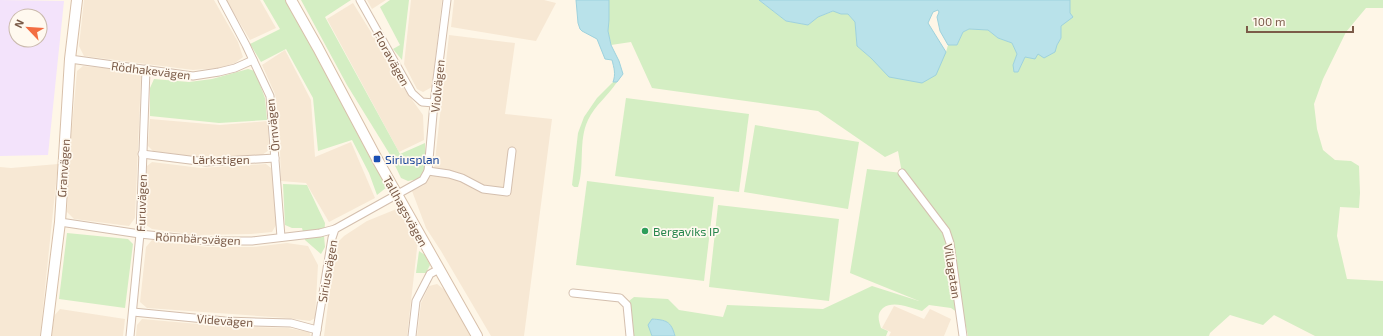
<svg xmlns="http://www.w3.org/2000/svg" width="1383" height="336" viewBox="0 0 1383 336" font-family="'Exo 2',sans-serif">
<style>
.residential{fill:#f7e8d4}
.education{fill:#f3e3fb;fill-rule:evenodd}
.green{fill:#d4eec3}
.water{fill:#b9e2ea;stroke:#9ed2dd}
.lines{fill:none;stroke-linecap:round;stroke-linejoin:round}
.street-casing{stroke:#d4bfae;stroke-width:9}
.secondary-casing{stroke:#d8c0aa;stroke-width:12}
.street{stroke:#fff;stroke-width:7}
.secondary{stroke:#fff;stroke-width:10}
.transit-dot{fill:#1a4fb4;stroke:#fff9ef;stroke-width:1.5}
.leisure-dot{fill:#2e9e5b;stroke:#fff9ef;stroke-width:1.5}
.labels{text-anchor:middle;dominant-baseline:central;stroke-width:3.5;stroke-linejoin:round;paint-order:stroke}
.street-label{font-size:12px;fill:#7b5b48;stroke:#fff9ef}
.transit-label{font-size:12px;fill:#164399;stroke:#fff9ef;text-anchor:start}
.leisure-label{font-size:12px;fill:#27864d;stroke:#fff9ef;text-anchor:start}
</style>
<rect width="100%" height="100%" fill="#fef6e7"/>
<g class="residential">
<path d="M 84,0 L 214,0 L 238,42 L 243,57 L 235,63 L 219,68 L 193,70 L 84,56 L 79,46 Z"/>
<path d="M 226,0 L 260,0 L 276,28 L 250,40 Z"/>
<path d="M 367,0 L 386,0 L 372,9 Z"/>
<path d="M 411,0 L 442,0 L 432,87 L 423,92 L 417,89 L 404,64 Z"/>
<path d="M 454,0 L 544,0 L 556,3 L 536,41 L 451,27 Z"/>
<path d="M 353,3 L 382,50 L 392,72 L 423,115 L 424,140 L 399,152 L 327,19 Z"/>
<path d="M 449,35 L 515,43 L 505,114 L 552,119 L 524,336 L 491,336 L 441,251 L 426,228 L 412,191 L 424,185 L 434,169 Z"/>
<path d="M 285,50 L 311,100 L 315,157 L 351,142 L 375,198 L 329,222 L 306,183 L 281,181 L 279,121 L 275,94 L 262,65 Z"/>
<path d="M 83,66 L 136,71 L 141,76 L 135,218 L 129,226 L 74,219 L 67,212 L 69,160 L 77,71 Z"/>
<path d="M 150,119 L 220,125 L 268,121 L 269,150 L 262,155 L 207,158 L 153,151 L 148,146 Z"/>
<path d="M 152,162 L 201,168 L 266,164 L 271,168 L 274,183 L 276,225 L 272,232 L 251,234 L 197,235 L 152,229 L 146,225 L 147,166 Z"/>
<path d="M 58,164 L 40,336 L 0,336 L 0,167 L 11,168 Z"/>
<path d="M 399,208 L 418,240 L 407,336 L 324,336 L 333,265 L 335,251 L 337,243 L 344,236 L 367,221 Z"/>
<path d="M 152,240 L 207,247 L 253,247 L 287,243 L 308,246 L 318,265 L 315,318 L 310,321 L 287,318 L 147,308 L 140,302 L 146,247 Z"/>
<path d="M 437,284 L 447,292 L 471,336 L 417,336 L 421,303 L 429,286 Z"/>
<path d="M 894,306 L 924,319 L 930,309 L 951,319 L 944,336 L 889,336 L 891,332 L 882,328 Z"/>
<path d="M 60,309 L 125,319 L 123,336 L 52,336 L 54,316 Z"/>
<path d="M 142,319 L 221,326 L 288,328 L 309,332 L 311,336 L 136,336 L 137,325 Z"/>
</g>
<path class="education" d="M 0,0 L 64,1 L 48,155 L 0,156 ZM 16,16 L 40,16 L 40,40 L 16,40 Z"/>
<g class="green">
<path d="M 263,0 L 285,0 L 314,50 L 387,187 L 377,195 L 369,173 L 352,140 L 318,151 L 313,98 L 286,49 L 261,62 L 250,44 L 280,29 Z"/>
<path d="M 301,0 L 351,0 L 325,17 L 400,154 L 425,143 L 426,170 L 419,179 L 408,181 L 401,178 L 389,153 L 347,85 Z"/>
<path d="M 390,0 L 409,0 L 402,60 L 393,49 L 400,45 L 380,7 Z"/>
<path d="M 609,0 L 759,0 L 786,21 L 808,25 L 818,17 L 834,11 L 841,14 L 848,14 L 855,22 L 857,46 L 871,58 L 946,52 L 948,45 L 957,45 L 963,32 L 969,29 L 988,30 L 998,38 L 1012,43 L 1017,54 L 1013,65 L 1018,72 L 1025,57 L 1038,54 L 1057,45 L 1061,38 L 1061,26 L 1070,13 L 1070,0 L 1383,0 L 1383,8 L 1366,8 L 1346,32 L 1323,79 L 1314,104 L 1317,129 L 1323,150 L 1335,160 L 1351,161 L 1359,166 L 1360,193 L 1359,208 L 1340,207 L 1337,236 L 1347,279 L 1383,281 L 1383,336 L 1315,336 L 1274,315 L 1263,325 L 1230,315 L 1210,333 L 1209,336 L 968,336 L 964,317 L 951,308 L 929,305 L 922,311 C 910,308 894,300 883,308 C 876,314 879,321 881,328 L 888,331 L 886,336 L 675,336 C 671,321 666,320 652,319 L 651,334 L 652,336 L 634,336 L 629,301 L 634,297 L 668,299 L 679,310 L 723,317 L 727,305 L 823,309 L 872,286 L 919,301 L 850,273 L 867,169 L 902,173 L 898,151 L 885,157 L 818,111 L 652,88 L 631,42 L 611,45 L 608,31 L 609,20 Z"/>
<path d="M 248,69 L 255,71 L 265,98 L 267,120 L 219,123 L 150,116 L 150,88 L 154,79 L 189,82 L 212,79 Z"/>
<path d="M 613,82 L 617,82 C 608,96 595,105 588,120 C 578,141 585,166 578,187 L 574,187 L 572,185 L 578,133 L 584,117 L 597,98 Z"/>
<path d="M 626,98 L 749,114 L 739,192 L 615,176 Z"/>
<path d="M 755,125 L 859,142 L 848,209 L 744,192 Z"/>
<path d="M 587,181 L 714,197 L 704,281 L 576,265 Z"/>
<path d="M 283,184 L 307,185 L 325,223 L 324,236 L 325,247 L 321,254 L 305,240 L 302,228 L 292,228 L 285,225 Z"/>
<path d="M 718,205 L 839,219 L 829,301 L 709,287 Z"/>
<path d="M 67,233 L 128,239 L 133,244 L 125,308 L 59,299 Z"/>
<path d="M 419,251 L 425,255 L 430,265 L 426,273 L 416,273 Z"/>
</g>
<g class="water">
<path d="M 576,0 L 609,0 L 609,20 L 608,31 L 611,45 L 619,61 L 623,74 L 617,82 L 613,82 C 616,74 614,68 612,60 L 605,59 L 597,39 L 582,31 L 580,29 L 578,23 Z"/>
<path d="M 759,0 L 1070,0 L 1070,13 L 1073,17 L 1061,26 L 1061,38 L 1057,45 L 1055,52 L 1044,58 L 1038,54 L 1035,59 L 1025,57 L 1018,72 L 1014,72 L 1013,65 L 1017,54 L 1012,43 L 998,38 L 988,30 L 969,29 L 963,32 L 957,45 L 948,45 L 940,31 L 937,17 L 939,12 L 938,10 L 933,12 L 928,23 L 946,52 L 936,75 L 922,83 L 889,77 L 871,58 L 857,46 L 855,22 L 848,14 L 841,14 L 833,11 L 818,17 L 808,25 L 786,21 Z"/>
<path d="M 652,319 C 666,320 671,321 675,336 L 652,336 L 648,325 Z"/>
</g>
<g class="lines">
<defs>
<g id="street">
<path d="M 222,0 L 246,45 L 270,96 L 281,237"/>
<path d="M 360,0 L 412,93 L 422,102 L 434,103"/>
<path d="M 70,59 L 193,76 L 219,72 L 235,68 L 253,60"/>
<path d="M 142,154 L 206,162 L 275,158"/>
<path d="M 428,171 L 449,174 L 462,178 L 483,189 L 507,192 L 512,151"/>
<path d="M 902,173 L 946,231 L 950,243 L 963,336"/>
<path d="M 60,222 L 140,234 L 207,241 L 252,241 L 320,233 L 335,229"/>
<path d="M 573,293 L 620,298 L 627,305 L 630,336"/>
<path d="M 133,312 L 225,321 L 291,323 L 317,330"/>
<path d="M 130,336 L 140,234 L 146,69"/>
<path d="M 316,336 L 332,238 L 335,229 L 423,180 L 428,171 L 434,103 L 447,0"/>
<path d="M 412,336 L 416,301 L 430,274 L 439,269"/>
</g>
<g id="secondary">
<path d="M 291,0 L 318,48 L 377,159 L 477,336"/>
<path d="M 46,336 L 60,222 L 70,59 L 77,0"/>
</g>
</defs>
<use href="#street" class="street-casing"/>
<use href="#secondary" class="secondary-casing"/>
<use href="#street" class="street"/>
<use href="#secondary" class="secondary"/>
</g>
<rect class="transit-dot" x="373" y="155" width="8" height="8" rx="2"/>
<circle class="leisure-dot" cx="645" cy="231" r="4"/>
<g class="labels">
<g class="street-label">
<text transform="translate(392 58) rotate(61)">Floravägen</text>
<text transform="translate(151 70) rotate(7)">Rödhakevägen</text>
<text transform="translate(437 86) rotate(-84)">Violvägen</text>
<text transform="translate(272 125) rotate(-96)">Örnvägen</text>
<text x="221" y="159">Lärkstigen</text>
<text transform="translate(63 168) rotate(-86)">Granvägen</text>
<text transform="translate(141 203) rotate(-88)">Furuvägen</text>
<text transform="translate(406 211) rotate(61)">Tallhagsvägen</text>
<text transform="translate(198 238) rotate(3)">Rönnbärsvägen</text>
<text transform="translate(327 271) rotate(-80)">Siriusvägen</text>
<text transform="translate(953 271) rotate(81)">Villagatan</text>
<text transform="translate(225 320) rotate(4)">Videvägen</text>
</g>
<g class="transit-label">
<text x="385" y="159">Siriusplan</text>
</g>
<g class="leisure-label">
<text x="653" y="231">Bergaviks IP</text>
</g>
</g>
<g transform="translate(28 28) rotate(295)"><circle r="19" fill="#fff9ef" stroke="#cabaac"/>
<path d="M0-3L7 15L0 10L-7 15Z" fill="#f36d42"/>
<text y="-6" font-size="11" font-weight="bold" text-anchor="middle" fill="#7b5b48">N</text>
</g>
<path d="M1247 26v6h106v-6" fill="none" stroke="#7b5b48" stroke-width="2"/>
<text x="1253" y="26" font-size="12" fill="#7b5b48" stroke="#fff9ef" stroke-width="3" paint-order="stroke">100 m</text>
</svg>
